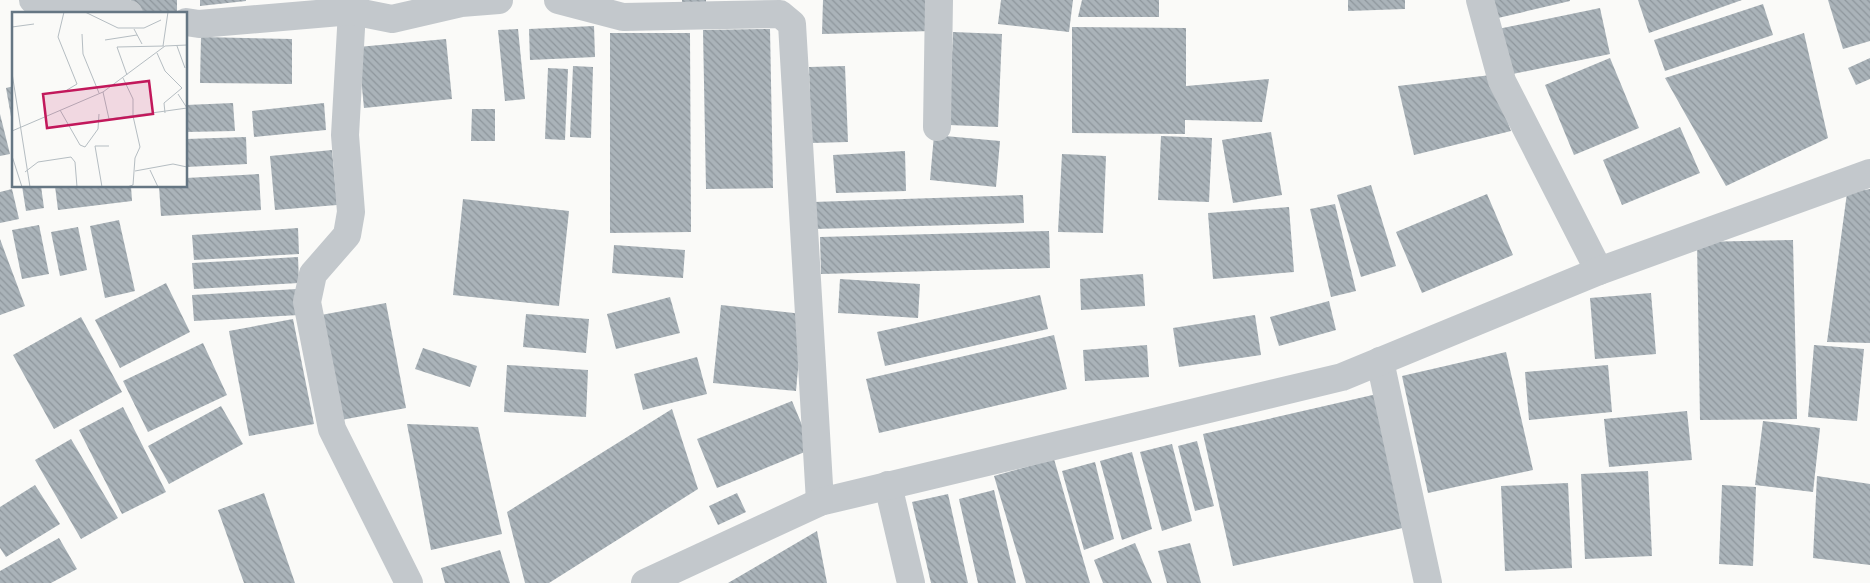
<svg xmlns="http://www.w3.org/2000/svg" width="1870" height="583" viewBox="0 0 1870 583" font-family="'Nunito Sans',sans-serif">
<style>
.building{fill:url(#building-back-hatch)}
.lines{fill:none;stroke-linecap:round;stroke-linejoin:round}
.minor{stroke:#c3c8cc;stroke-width:28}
.inset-road{fill:none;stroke:#b5bdc2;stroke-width:1}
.view{fill:#c2185b;fill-opacity:0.15;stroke:#c2185b;stroke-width:2.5}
.inset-edge{fill:none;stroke:#657683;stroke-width:2.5}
</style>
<defs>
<pattern id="building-back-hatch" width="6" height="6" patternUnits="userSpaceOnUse" patternTransform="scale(1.25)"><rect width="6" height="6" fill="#aab3b9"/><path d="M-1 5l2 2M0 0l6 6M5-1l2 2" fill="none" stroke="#8e969c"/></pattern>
</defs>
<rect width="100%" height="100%" fill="#fafaf8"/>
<g class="building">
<path d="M 131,0 L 177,0 L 177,14 L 131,11 Z"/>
<path d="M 200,0 L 246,0 L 246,1 L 200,6 Z"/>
<rect x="682" y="0" width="24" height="2"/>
<path d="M 823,0 L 933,0 L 932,31 L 822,34 Z"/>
<path d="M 1001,0 L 1073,0 L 1069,32 L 998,24 Z"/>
<path d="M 1082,0 L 1159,0 L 1159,17 L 1078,17 Z"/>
<path d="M 1348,0 L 1405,0 L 1405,9 L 1348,11 Z"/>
<path d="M 1494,0 L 1570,0 L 1570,1 L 1498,18 Z"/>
<path d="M 1638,0 L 1742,0 L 1649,33 Z"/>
<path d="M 1828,0 L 1870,0 L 1870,41 L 1843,49 Z"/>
<path d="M 1763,4 L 1773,35 L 1665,71 L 1654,40 Z"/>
<path d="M 1600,8 L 1610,54 L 1503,76 L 1493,30 Z"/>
<path d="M 594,26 L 595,57 L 530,60 L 529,29 Z"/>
<path d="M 1072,27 L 1186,28 L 1186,86 L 1269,79 L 1262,122 L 1185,120 L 1185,134 L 1072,133 Z"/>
<path d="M 518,29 L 525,99 L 505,101 L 498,30 Z"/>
<path d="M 770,29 L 773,188 L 706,189 L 703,30 Z"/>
<path d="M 953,32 L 1002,34 L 998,127 L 949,125 Z"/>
<path d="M 610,33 L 690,33 L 691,232 L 610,233 Z"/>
<path d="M 1804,33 L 1828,138 L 1726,186 L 1665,78 Z"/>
<path d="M 201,37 L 292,39 L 292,84 L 200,83 Z"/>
<path d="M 446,39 L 452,99 L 364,108 L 358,47 Z"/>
<path d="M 1610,58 L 1639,128 L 1574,155 L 1545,85 Z"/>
<path d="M 1870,58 L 1870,79 L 1856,85 L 1848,68 Z"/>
<path d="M 573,66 L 593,67 L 591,138 L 570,137 Z"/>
<path d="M 845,66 L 848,142 L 811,143 L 809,67 Z"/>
<path d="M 548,68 L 568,69 L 565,140 L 545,139 Z"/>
<path d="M 1491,75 L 1511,131 L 1414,155 L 1398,86 Z"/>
<path d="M 14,86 L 14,128 L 13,128 L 6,88 Z"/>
<path d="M 233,103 L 235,131 L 186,132 L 186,105 Z"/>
<path d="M 324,103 L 326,130 L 254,137 L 252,111 Z"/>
<path d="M 472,109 L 495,109 L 495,141 L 471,141 Z"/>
<path d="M 0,114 L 10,154 L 0,156 Z"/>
<path d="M 1680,127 L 1700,173 L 1622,205 L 1603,160 Z"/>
<path d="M 1271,132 L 1282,195 L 1233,203 L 1222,140 Z"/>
<path d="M 934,135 L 1000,141 L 996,187 L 930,180 Z"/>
<path d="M 1161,136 L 1212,138 L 1209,202 L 1158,200 Z"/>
<path d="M 246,137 L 247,164 L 186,167 L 186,139 Z"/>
<path d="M 332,150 L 337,205 L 275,210 L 270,156 Z"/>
<path d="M 905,151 L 906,191 L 836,193 L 833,155 Z"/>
<path d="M 1062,154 L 1106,156 L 1103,233 L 1058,232 Z"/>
<path d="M 259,174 L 261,210 L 161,216 L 159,186 L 186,186 L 186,178 Z"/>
<path d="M 1371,185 L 1396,266 L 1361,277 L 1337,195 Z"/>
<path d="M 22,186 L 41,186 L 44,208 L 26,211 Z"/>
<path d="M 55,186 L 131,186 L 132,201 L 58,210 Z"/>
<path d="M 12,189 L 19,219 L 0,223 L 0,192 Z"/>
<path d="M 1870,189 L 1870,343 L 1827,342 L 1847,193 Z"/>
<path d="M 1487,194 L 1513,255 L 1422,293 L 1396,232 Z"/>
<path d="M 1023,195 L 1024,223 L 814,229 L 813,202 Z"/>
<path d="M 463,199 L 569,211 L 559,306 L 453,295 Z"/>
<path d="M 1335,204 L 1356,291 L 1331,297 L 1310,209 Z"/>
<path d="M 1289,207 L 1294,272 L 1213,279 L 1208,213 Z"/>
<path d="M 119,220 L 135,291 L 105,298 L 90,226 Z"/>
<path d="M 39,225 L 49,274 L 22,279 L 12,230 Z"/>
<path d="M 78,227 L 87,270 L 60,276 L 51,232 Z"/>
<path d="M 298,228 L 299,254 L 194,260 L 192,235 Z"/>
<path d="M 1049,231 L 1050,268 L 821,274 L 820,237 Z"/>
<path d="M 0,239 L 25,306 L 0,315 Z"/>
<path d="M 1793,240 L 1797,419 L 1700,420 L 1697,242 Z"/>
<path d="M 614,245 L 685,250 L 683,278 L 612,273 Z"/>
<path d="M 298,257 L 299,283 L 194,289 L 192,263 Z"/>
<path d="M 1143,274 L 1145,306 L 1081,310 L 1080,279 Z"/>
<path d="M 840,279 L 920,284 L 918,318 L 838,313 Z"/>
<path d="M 166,283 L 190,332 L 120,368 L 95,320 Z"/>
<path d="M 297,289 L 299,315 L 194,321 L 192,295 Z"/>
<path d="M 1651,293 L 1656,354 L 1595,359 L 1590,298 Z"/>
<path d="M 1040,295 L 1048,329 L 885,366 L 877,332 Z"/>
<path d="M 670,297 L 680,333 L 616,349 L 607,314 Z"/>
<path d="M 1329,301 L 1336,330 L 1279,346 L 1270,317 Z"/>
<path d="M 386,303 L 406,408 L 341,420 L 321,315 Z"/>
<path d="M 721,305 L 803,314 L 796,391 L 713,383 Z"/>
<path d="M 526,314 L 589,319 L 586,353 L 523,347 Z"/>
<path d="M 1255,315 L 1261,355 L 1179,367 L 1173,328 Z"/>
<path d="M 81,317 L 122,392 L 54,429 L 13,355 Z"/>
<path d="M 293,319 L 314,424 L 249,436 L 229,331 Z"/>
<path d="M 1054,335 L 1067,389 L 879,433 L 866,379 Z"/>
<path d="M 203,343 L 227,395 L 148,432 L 123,381 Z"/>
<path d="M 1147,345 L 1149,377 L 1085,381 L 1083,350 Z"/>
<path d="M 1814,345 L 1864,349 L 1857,421 L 1808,417 Z"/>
<path d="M 423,348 L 477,366 L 470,387 L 415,369 Z"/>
<path d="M 1506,352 L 1533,470 L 1428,493 L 1402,376 Z"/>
<path d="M 697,357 L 707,394 L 643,410 L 634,374 Z"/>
<path d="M 507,365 L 588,370 L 586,417 L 504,412 Z"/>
<path d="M 1608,365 L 1612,412 L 1529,420 L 1525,372 Z"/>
<path d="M 1377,394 L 1407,527 L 1233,566 L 1203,434 Z"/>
<path d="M 792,401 L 812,449 L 717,488 L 697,439 Z"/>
<path d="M 221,406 L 243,444 L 169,484 L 148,446 Z"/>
<path d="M 123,407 L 166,492 L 122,514 L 79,430 Z"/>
<path d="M 672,409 L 698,489 L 549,583 L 525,583 L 507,512 Z"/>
<path d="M 1687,411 L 1692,460 L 1609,467 L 1604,419 Z"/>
<path d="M 1763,421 L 1820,428 L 1813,492 L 1755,485 Z"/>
<path d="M 407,424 L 478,427 L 502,534 L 431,550 Z"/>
<path d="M 71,439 L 118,518 L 81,539 L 35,460 Z"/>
<path d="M 1197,441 L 1214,506 L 1195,511 L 1178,446 Z"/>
<path d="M 1172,444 L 1192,521 L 1162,531 L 1140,452 Z"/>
<path d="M 1132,452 L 1152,529 L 1122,540 L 1100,461 Z"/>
<path d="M 1054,459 L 1090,583 L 1026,583 L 994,476 Z"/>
<path d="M 1095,462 L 1114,539 L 1084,550 L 1062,471 Z"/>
<path d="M 1648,471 L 1652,556 L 1585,559 L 1581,474 Z"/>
<path d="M 1817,476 L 1870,484 L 1870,565 L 1813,558 Z"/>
<path d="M 1568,483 L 1572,568 L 1505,571 L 1501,486 Z"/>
<path d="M 35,485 L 60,524 L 6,557 L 0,548 L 0,507 Z"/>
<path d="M 1722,485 L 1756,487 L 1753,566 L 1719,564 Z"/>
<path d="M 994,490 L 1016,583 L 978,583 L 959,499 Z"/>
<path d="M 264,493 L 295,583 L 244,583 L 218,510 Z"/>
<path d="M 737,493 L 746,512 L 718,525 L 709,506 Z"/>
<path d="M 948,494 L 968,583 L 931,583 L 912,502 Z"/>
<path d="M 817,531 L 827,583 L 728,583 Z"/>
<path d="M 59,538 L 77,569 L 51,583 L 0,583 L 0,571 Z"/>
<path d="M 1135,543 L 1152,583 L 1103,583 L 1094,560 Z"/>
<path d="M 1190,543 L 1201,583 L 1167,583 L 1158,551 Z"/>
<path d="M 500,550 L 510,583 L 445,583 L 441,568 Z"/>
</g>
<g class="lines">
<g class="minor">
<path d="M 33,0 L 129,14"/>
<path d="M 351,0 L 352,11 L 345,135 L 351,212 L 347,235 L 313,274 L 307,302 L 332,429 L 409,583"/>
<path d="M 558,0 L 623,17 L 780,14 L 792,24 L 820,502"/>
<path d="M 1480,0 L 1502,81 L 1599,271"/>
<path d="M 186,22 L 199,24 L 352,11 L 392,19 L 461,3 L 499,0"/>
<path d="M 937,127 L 939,0"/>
<path d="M 1380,361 L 1428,583"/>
<path d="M 888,485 L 911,583"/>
<path d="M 645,583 L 820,502 L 1342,377 L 1599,271 L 1870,173"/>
</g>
</g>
<g transform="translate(12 12)">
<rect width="175" height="175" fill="#fafaf8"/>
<path class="inset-road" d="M 52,0 L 46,25 L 65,72 L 55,78M 73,0 L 106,16 L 132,16 L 149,8M 0,15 L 22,12M 122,17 L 130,32M 70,22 L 71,42 L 87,81M 93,28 L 125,23M 151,34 L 156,0M 165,34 L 173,56M 145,41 L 153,59 L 170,76 L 152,91 L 153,101M 0,61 L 18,175M 115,63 L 105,35 L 152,34M 111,66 L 121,87 L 121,104 L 128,135 L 123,146 L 121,173 L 115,175M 91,80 L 97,107 L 175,96M 166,82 L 175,96M 48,98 L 68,133 L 73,135 L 86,117 L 87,102M 0,119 L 91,80 L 153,34 L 175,33M 0,144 L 10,175M 138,158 L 146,175M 123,159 L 161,152 L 175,155M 13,160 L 26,150 L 59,145 L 63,150 L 65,175M 90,175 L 83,134 L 97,134"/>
<path class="view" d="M 137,69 L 141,102 L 35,116 L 31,82 Z"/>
<rect width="175" height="175" class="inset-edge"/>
</g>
</svg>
